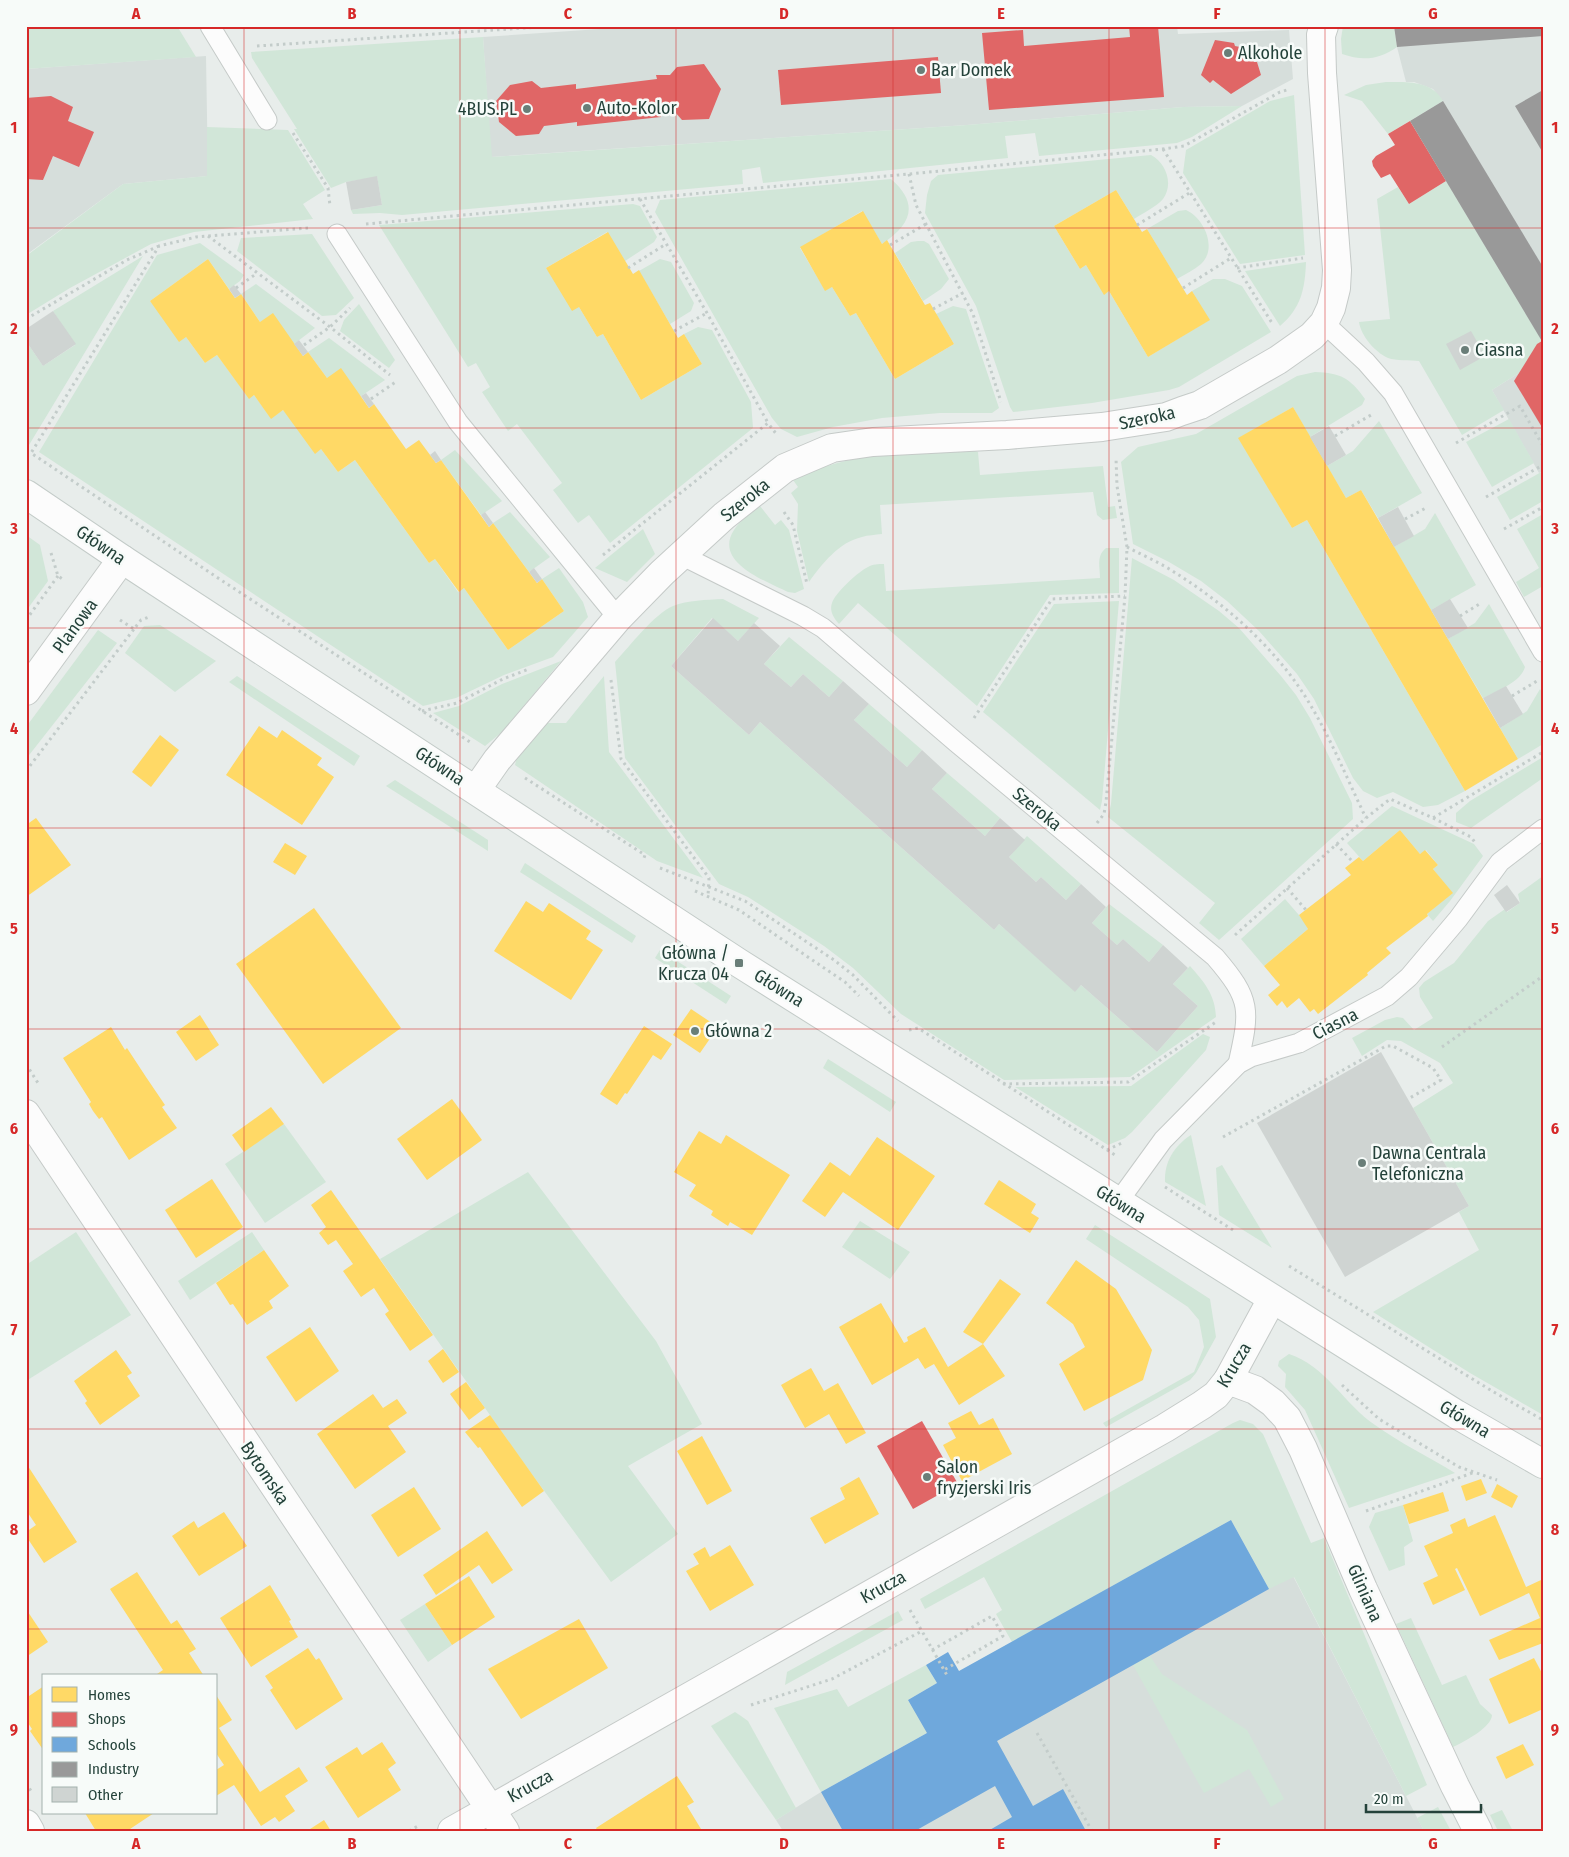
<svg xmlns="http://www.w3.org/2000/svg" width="1569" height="1857" viewBox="0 0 1569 1857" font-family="'Fira Sans Condensed',sans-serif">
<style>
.built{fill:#d6dedb}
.green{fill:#d1e6d8}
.homes{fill:#ffd966}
.shops{fill:#e06666}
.schools{fill:#6fa8dc}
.industry{fill:#999}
.building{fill:#cfd4d2}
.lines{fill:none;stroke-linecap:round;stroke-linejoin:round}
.lane-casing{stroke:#c5cac8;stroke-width:21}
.street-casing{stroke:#c5cac8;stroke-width:30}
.secondary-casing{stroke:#c3cbc8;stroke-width:30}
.path{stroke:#c3ccca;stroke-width:3;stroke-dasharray:2.5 4;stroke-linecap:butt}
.lane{stroke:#fcfcfc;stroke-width:19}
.street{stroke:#fcfcfc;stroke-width:28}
.secondary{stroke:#fcfcfc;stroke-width:28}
.grid{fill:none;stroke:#d62828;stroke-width:1;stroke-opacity:0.55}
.poi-dot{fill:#697e78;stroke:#f7fbf9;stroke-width:2}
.labels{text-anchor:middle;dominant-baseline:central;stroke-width:5;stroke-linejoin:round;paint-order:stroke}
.poi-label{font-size:18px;fill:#24423a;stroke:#f7fbf9;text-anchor:start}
.street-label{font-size:18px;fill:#24423a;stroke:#f7fbf9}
.neatline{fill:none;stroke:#d62828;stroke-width:2}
.grid-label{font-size:16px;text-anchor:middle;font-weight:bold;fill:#d62828}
</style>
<rect width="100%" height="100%" fill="#e8edeb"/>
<g class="built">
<path d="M 644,26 L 1177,26 L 1178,34 L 1289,30 L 1293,79 L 1242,106 L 1183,107 L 967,125 L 491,157 L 483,37 Z"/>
<path d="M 1394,26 L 1543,26 L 1543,343 L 1410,121 L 1443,101 L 1433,89 L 1414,82 L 1406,82 L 1397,47 Z"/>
<path d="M 206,56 L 208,176 L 123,184 L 26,255 L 26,69 Z"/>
<path d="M 1519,373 L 1515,381 L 1543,429 L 1543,471 L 1539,473 L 1492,390 Z"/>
<path d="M 1231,1520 L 1269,1588 L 1293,1576 L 1424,1831 L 783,1831 L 776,1820 L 821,1792 L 926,1734 L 908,1700 Z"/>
</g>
<g class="green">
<path d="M 26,26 L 177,26 L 196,57 L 26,69 Z"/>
<path d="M 1343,26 L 1394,26 L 1397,47 C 1379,60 1362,61 1342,54 L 1341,39 Z"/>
<path d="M 483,37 L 492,157 L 967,125 L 1183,107 L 1242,106 L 1192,137 L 1177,143 L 1039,156 L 1035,133 L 1005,136 L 1008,158 L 763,183 L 760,167 L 742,170 L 743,184 L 402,215 L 380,213 L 353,214 L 351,210 L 382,205 L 377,177 L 346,182 L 331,188 L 294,129 L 297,129 L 252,58 L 251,52 Z"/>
<path d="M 1386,82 C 1406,82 1432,80 1443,101 L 1388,134 L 1362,101 L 1344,95 L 1366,85 Z"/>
<path d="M 1294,95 L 1305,255 L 1240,264 L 1183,173 L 1186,150 L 1270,101 Z"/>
<path d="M 207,127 L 288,130 L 325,190 L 303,204 L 313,219 L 194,232 L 151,244 L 70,288 L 26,315 L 26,256 L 123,184 L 207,176 Z"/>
<path d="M 1151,155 C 1166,163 1174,184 1163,199 C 1156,207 1143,213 1134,219 L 1116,190 L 1054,226 L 1080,269 L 1086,265 L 1104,294 L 1109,291 L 1148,357 L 1209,320 L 1192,291 L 1213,279 L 1225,279 L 1242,286 L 1271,332 L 1179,387 L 1169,390 L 1092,403 L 1013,412 L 1010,407 L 976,306 L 925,213 L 927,195 L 931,181 L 938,175 Z"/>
<path d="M 891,179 C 920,204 911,225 882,244 L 862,211 L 800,248 L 825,290 L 832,287 L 850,316 L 856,313 L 895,379 L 954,344 L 936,314 L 953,306 L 966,309 L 999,408 L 992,413 L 940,413 L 882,418 L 833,427 L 797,437 L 781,429 L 772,418 L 655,212 L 660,200 Z"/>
<path d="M 1446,181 L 1542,341 L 1519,373 L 1492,390 L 1504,410 L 1462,435 L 1419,361 C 1410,360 1396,361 1388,358 C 1375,352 1361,336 1359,322 L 1390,319 L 1377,199 L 1398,187 L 1409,204 Z"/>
<path d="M 633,204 L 640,206 L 657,237 L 654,242 L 625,261 L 607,232 L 546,268 L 579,307 L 597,337 L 603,334 L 641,400 L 702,364 L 684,334 L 698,327 L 712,330 L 751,402 L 753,428 L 610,543 L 589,515 L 578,523 L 553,490 L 562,483 L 517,424 L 508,431 L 482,392 L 490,387 L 476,363 L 468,367 L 379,225 Z"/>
<path d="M 1186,210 C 1204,218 1218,248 1201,264 C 1194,270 1185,274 1177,279 L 1147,229 L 1178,211 Z"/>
<path d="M 312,234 L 354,298 L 336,315 L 322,316 L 237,251 L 241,238 Z"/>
<path d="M 918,241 L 924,241 L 929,244 L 949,279 L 941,289 L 923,301 L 895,253 L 911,242 Z"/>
<path d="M 200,243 L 244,275 L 240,281 L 229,289 L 208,259 L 150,301 L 186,337 L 205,363 L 217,355 L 249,398 L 254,395 L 271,418 L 283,410 L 321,449 L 338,472 L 355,460 L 429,563 L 435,559 L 458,592 L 464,588 L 508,650 L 564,611 L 542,579 L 559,568 L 583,602 L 588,617 L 553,657 L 504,675 L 456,698 L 423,706 L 39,452 L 157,255 Z"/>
<path d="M 143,256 L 29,445 L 26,443 L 26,341 L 43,366 L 75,345 L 53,311 Z"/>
<path d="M 660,259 L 671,262 L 694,303 L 691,311 L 670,324 L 639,271 Z"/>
<path d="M 1306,262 C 1305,289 1301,308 1280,326 L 1245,271 Z"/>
<path d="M 256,284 L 315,328 L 294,344 L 260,322 L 241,294 Z"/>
<path d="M 359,304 L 395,360 L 389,368 L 340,331 L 344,320 Z"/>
<path d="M 329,338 L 385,380 L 361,396 L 327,378 L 308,352 Z"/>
<path d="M 1315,372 C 1341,373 1350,378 1365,399 L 1362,405 L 1310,437 L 1293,407 L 1239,438 L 1292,528 L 1307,520 L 1465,791 L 1438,805 L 1423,807 L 1393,792 L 1377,798 L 1363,791 L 1353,778 L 1314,699 L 1297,674 L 1259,631 L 1227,601 L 1201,581 L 1169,562 L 1133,544 L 1121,462 L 1138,447 L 1196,434 L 1297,376 Z"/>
<path d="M 1509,419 L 1534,463 L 1492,487 L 1466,442 Z"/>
<path d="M 1379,421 L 1422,493 L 1378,518 L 1361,490 L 1346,498 L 1327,466 L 1353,451 Z"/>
<path d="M 455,450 L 502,501 L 481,515 L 441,460 Z"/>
<path d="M 972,450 L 978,452 L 980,475 L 1103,466 L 1108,507 L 1115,506 L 1117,518 L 1103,520 L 1097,515 L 1093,492 L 880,505 L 882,534 C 875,535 868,535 862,537 C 839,542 822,564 809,582 L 797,531 L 798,504 L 791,493 L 798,487 L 793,480 C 848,451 911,453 972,450 Z"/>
<path d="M 1543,471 L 1543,501 L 1510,520 L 1497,497 Z"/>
<path d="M 760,506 L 775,525 L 781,520 L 789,530 L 804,589 L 795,593 L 788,592 C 766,581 713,562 734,530 C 740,520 752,513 760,506 Z"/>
<path d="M 510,512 L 550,557 L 529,572 L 493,523 Z"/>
<path d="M 1435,513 L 1476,585 L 1431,610 L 1394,547 L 1425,529 Z"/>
<path d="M 1543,514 L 1543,586 L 1524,597 L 1516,582 L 1539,568 L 1517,529 Z"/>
<path d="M 643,529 L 655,554 L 627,582 L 595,568 Z"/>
<path d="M 26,535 L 40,545 L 48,581 L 26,611 Z"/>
<path d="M 1106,548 L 1119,548 L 1119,593 L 1050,595 L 977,706 L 858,603 L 839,624 C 834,618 829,611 832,603 C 835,593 859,571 868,567 C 873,564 878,564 884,564 L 886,591 L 1100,578 C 1100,567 1096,556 1106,548 Z"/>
<path d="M 1132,558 L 1174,580 L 1219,611 L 1239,628 L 1281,676 L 1296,695 L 1310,718 L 1352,803 L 1353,819 L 1219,940 L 1199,923 L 1215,903 L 1108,817 L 1111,804 Z"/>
<path d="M 723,599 L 759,618 L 738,641 L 712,618 L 671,666 L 749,735 L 760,722 L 994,930 L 999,924 L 1075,991 L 1081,985 L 1157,1052 L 1198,1006 L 1173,984 L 1190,966 C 1204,982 1215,994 1216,1017 L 1130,1077 L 1004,1080 L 901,1014 L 853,968 L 824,946 L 748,897 L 719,884 L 625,758 L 615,662 C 630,646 654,614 673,606 C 688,600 706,600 723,599 Z"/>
<path d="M 1119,601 L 1102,801 L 1100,810 L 983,712 L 1054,604 Z"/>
<path d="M 1489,604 L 1525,667 C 1521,682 1497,691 1483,698 L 1448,639 L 1475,623 Z"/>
<path d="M 160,625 L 216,661 L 175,692 L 125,653 L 144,626 Z"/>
<path d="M 98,630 L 117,643 L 26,759 L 26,727 Z"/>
<path d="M 789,637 L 843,681 L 829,697 L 803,674 L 791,687 L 764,664 Z"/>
<path d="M 561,661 L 502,732 L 485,746 L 433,713 L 459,706 L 502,684 Z"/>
<path d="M 237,676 L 360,756 L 354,766 L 229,682 Z"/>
<path d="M 604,676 L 609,752 L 703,878 L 657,861 L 515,765 L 517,757 L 544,723 L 566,723 Z"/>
<path d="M 1540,689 L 1543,694 L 1543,744 L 1518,759 L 1500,728 L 1527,711 Z"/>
<path d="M 869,704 L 922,750 L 907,767 L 854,720 Z"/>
<path d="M 1543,757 L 1543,778 L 1471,828 L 1456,822 L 1456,813 L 1470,801 Z"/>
<path d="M 947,773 L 1000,818 L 985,836 L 932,789 Z"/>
<path d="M 395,780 L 488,840 L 488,851 L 386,786 Z"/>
<path d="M 1392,806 L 1474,844 L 1483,856 L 1450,901 L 1433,921 L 1427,914 L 1452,893 L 1433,869 L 1438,865 L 1426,850 L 1420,854 L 1400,830 L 1363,861 L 1347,843 Z"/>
<path d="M 1027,836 L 1081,884 L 1066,900 L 1041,877 L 1036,882 L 1009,857 Z"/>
<path d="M 525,863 L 636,936 L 632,943 L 520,872 Z"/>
<path d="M 1543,876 L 1543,1415 L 1470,1373 L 1373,1312 L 1479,1250 L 1459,1212 L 1469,1206 L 1413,1108 L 1453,1083 L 1440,1063 L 1401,1041 L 1387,1040 L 1362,1056 L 1352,1038 L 1385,1020 L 1397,1017 L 1403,1018 L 1414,1030 L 1433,1018 L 1420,997 L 1419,988 L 1424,982 L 1454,963 L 1488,921 L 1505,909 L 1507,912 L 1520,903 L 1518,894 Z"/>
<path d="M 1285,899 L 1305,922 L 1308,929 L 1264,966 L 1241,939 Z"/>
<path d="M 1109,904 L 1163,945 L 1149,962 L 1123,939 L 1117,945 L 1092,923 Z"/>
<path d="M 660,950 L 731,996 L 726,1004 L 655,958 Z"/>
<path d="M 1203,1034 L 1210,1037 L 1206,1050 L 1132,1132 L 1125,1138 L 1108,1145 L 1015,1087 L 1131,1086 Z"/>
<path d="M 828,1059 L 896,1102 L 890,1112 L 823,1068 Z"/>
<path d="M 284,1124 L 326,1182 L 265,1223 L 225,1164 Z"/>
<path d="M 1191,1135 L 1206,1206 L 1165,1182 C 1164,1162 1174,1146 1191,1135 Z"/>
<path d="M 1222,1165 L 1272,1248 L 1219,1215 L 1216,1168 Z"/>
<path d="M 528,1172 L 656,1341 L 702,1424 L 628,1466 L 678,1534 L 611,1582 L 523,1462 L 380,1259 Z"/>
<path d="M 860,1221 L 910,1252 L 890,1279 L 842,1247 Z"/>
<path d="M 1095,1225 L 1210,1299 L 1216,1337 L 1196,1373 L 1190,1380 L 1106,1427 L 1103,1423 L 1194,1372 L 1204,1347 L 1199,1320 L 1188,1307 L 1086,1239 Z"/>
<path d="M 76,1232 L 131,1315 L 26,1381 L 26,1265 Z"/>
<path d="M 252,1232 L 264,1250 L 190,1300 L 178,1281 Z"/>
<path d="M 1289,1354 C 1325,1365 1345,1405 1375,1425 C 1400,1443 1429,1457 1455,1473 L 1349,1508 L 1305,1410 L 1285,1387 L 1286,1374 L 1278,1366 L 1279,1361 Z"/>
<path d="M 1240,1420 L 1253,1424 L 1263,1434 L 1311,1543 L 1324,1538 L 1427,1785 L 1406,1796 L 1294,1577 L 1269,1589 L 1231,1520 L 1012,1642 L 996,1614 L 1002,1610 L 984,1577 L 925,1609 L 920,1599 L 1233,1423 Z"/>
<path d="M 1403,1505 L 1413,1541 L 1404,1547 L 1405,1565 L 1389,1571 L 1369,1527 L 1375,1513 Z"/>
<path d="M 425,1604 L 452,1645 L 428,1662 L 400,1620 Z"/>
<path d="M 898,1611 L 903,1620 L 785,1685 L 787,1672 Z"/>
<path d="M 1411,1618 L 1442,1685 L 1466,1675 L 1480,1704 L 1492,1715 C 1492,1727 1464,1742 1453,1747 L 1396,1624 Z"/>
<path d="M 1150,1656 L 1162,1674 L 1247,1730 L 1284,1799 L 1271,1807 L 1249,1769 L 1204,1793 L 1133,1665 Z"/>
<path d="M 926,1665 L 937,1683 L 908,1700 L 927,1733 L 821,1792 L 774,1708 L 837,1689 L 848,1707 Z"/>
<path d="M 735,1712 L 741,1716 L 748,1721 L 796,1808 L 776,1820 L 711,1726 Z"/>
<path d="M 1438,1807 L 1451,1831 L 1424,1831 L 1417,1818 Z"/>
<path d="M 1502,1810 L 1513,1831 L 1498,1831 L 1490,1815 Z"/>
</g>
<g class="homes">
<path d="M 1116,190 L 1142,232 L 1147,229 L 1187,295 L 1192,291 L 1210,320 L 1148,357 L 1109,291 L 1104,295 L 1086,265 L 1080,269 L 1054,226 Z"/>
<path d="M 863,211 L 882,244 L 887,240 L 925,305 L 930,303 L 954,344 L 895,379 L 856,313 L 850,316 L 832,287 L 825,291 L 800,247 Z"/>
<path d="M 608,232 L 633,274 L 639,270 L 678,338 L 684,334 L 702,364 L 641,400 L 603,334 L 597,337 L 579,307 L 572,311 L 546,268 Z"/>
<path d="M 208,259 L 235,298 L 241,294 L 260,322 L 273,313 L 303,356 L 308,352 L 327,378 L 341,368 L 369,408 L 374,404 L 406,449 L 419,440 L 436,463 L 441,460 L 489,527 L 493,523 L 537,583 L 542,579 L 564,611 L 508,650 L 464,588 L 459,592 L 435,559 L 429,563 L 355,460 L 338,472 L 321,449 L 315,454 L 283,410 L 271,419 L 254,395 L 249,399 L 217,355 L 205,363 L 186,337 L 179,342 L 150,301 Z"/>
<path d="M 1293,407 L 1346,498 L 1361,490 L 1518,759 L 1465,791 L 1307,520 L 1292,528 L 1238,438 Z"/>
<path d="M 259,726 L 277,738 L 282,730 L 322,758 L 317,765 L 334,777 L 302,825 L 226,775 Z"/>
<path d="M 160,735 L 179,750 L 151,787 L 132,772 Z"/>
<path d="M 36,818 L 71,865 L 26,897 L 26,825 Z"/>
<path d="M 1400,830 L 1420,854 L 1425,850 L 1438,865 L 1433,869 L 1453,893 L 1427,914 L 1428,916 L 1386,948 L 1391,953 L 1367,973 L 1368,975 L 1318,1014 L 1314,1009 L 1310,1012 L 1299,998 L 1287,1008 L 1282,1001 L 1277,1006 L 1268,995 L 1280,985 L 1264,966 L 1308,929 L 1299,915 L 1351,875 L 1345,868 L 1359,857 L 1363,861 Z"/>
<path d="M 285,843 L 307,856 L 295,875 L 273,862 Z"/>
<path d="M 526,901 L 543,912 L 549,903 L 591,931 L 586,939 L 603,950 L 571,1000 L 494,951 Z"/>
<path d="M 314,908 L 401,1028 L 323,1084 L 236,964 Z"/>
<path d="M 691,1009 L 718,1027 L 700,1053 L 673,1035 Z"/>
<path d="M 200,1015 L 219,1045 L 196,1061 L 176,1032 Z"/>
<path d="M 644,1026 L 672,1044 L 661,1060 L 653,1055 L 627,1094 L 625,1093 L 617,1105 L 600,1094 Z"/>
<path d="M 111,1027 L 125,1050 L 127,1048 L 146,1077 L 165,1105 L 162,1107 L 177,1128 L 129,1160 L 102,1117 L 99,1119 L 93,1111 L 89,1104 L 91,1102 L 63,1058 Z"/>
<path d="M 452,1099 L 482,1140 L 427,1180 L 397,1139 Z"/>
<path d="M 271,1107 L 284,1124 L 244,1152 L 232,1135 Z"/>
<path d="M 699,1131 L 721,1144 L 726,1135 L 790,1175 L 752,1235 L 730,1222 L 728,1226 L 711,1215 L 713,1211 L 689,1196 L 696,1185 L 674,1172 Z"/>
<path d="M 877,1137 L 935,1176 L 898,1230 L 843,1192 L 825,1217 L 802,1201 L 830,1162 L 850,1176 Z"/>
<path d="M 212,1179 L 243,1227 L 196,1258 L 165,1210 Z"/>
<path d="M 999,1180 L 1036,1204 L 1031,1213 L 1039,1218 L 1030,1233 L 984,1204 Z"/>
<path d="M 331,1190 L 433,1335 L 410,1351 L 385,1314 L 389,1311 L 374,1288 L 361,1297 L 343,1271 L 353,1264 L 336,1240 L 328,1245 L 319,1233 L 326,1227 L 311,1205 Z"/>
<path d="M 264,1250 L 289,1286 L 269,1301 L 273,1308 L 247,1325 L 233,1304 L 230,1305 L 216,1283 Z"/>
<path d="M 1076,1260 L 1116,1289 L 1152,1350 L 1143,1380 L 1084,1411 L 1059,1364 L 1085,1347 L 1073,1324 L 1046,1303 Z"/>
<path d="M 1000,1279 L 1021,1294 L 983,1344 L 963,1332 Z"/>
<path d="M 881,1303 L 904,1343 L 908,1341 L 907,1337 L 925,1327 L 948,1367 L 983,1344 L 1005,1376 L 959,1405 L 934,1364 L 925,1369 L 918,1358 L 872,1385 L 839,1327 Z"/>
<path d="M 310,1327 L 339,1371 L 296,1402 L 266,1357 Z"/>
<path d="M 443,1349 L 459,1372 L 443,1383 L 428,1361 Z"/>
<path d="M 116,1350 L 132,1373 L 127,1376 L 140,1396 L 100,1425 L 85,1403 L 87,1401 L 74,1381 Z"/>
<path d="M 811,1368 L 824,1391 L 838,1383 L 866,1433 L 846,1444 L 829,1414 L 805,1428 L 781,1385 Z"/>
<path d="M 466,1382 L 485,1408 L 469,1420 L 450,1394 Z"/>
<path d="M 373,1394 L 383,1408 L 397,1399 L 407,1413 L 388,1426 L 406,1452 L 355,1489 L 317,1434 Z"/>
<path d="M 971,1411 L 979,1425 L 993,1418 L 1012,1454 L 962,1481 L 943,1445 L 956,1438 L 948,1423 Z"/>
<path d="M 490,1415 L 544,1491 L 522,1507 L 480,1447 L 478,1448 L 465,1432 Z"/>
<path d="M 702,1436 L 732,1491 L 707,1505 L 677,1451 Z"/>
<path d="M 26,1463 L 77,1542 L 44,1563 L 26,1536 L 26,1532 L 36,1525 L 26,1510 Z"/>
<path d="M 859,1477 L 879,1514 L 825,1544 L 810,1518 L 845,1499 L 840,1488 Z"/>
<path d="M 1481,1479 L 1487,1493 L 1466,1501 L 1461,1486 Z"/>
<path d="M 1497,1484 L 1518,1496 L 1512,1508 L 1491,1497 Z"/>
<path d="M 414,1487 L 441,1529 L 398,1557 L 371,1515 Z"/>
<path d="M 1443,1492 L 1449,1511 L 1409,1524 L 1403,1505 Z"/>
<path d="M 224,1512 L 247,1546 L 199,1576 L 172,1536 L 194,1521 L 198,1528 Z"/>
<path d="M 1495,1515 L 1526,1587 L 1541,1580 L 1543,1584 L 1543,1643 L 1499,1660 L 1489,1640 L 1540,1618 L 1529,1593 L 1480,1616 L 1457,1568 L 1455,1569 L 1465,1590 L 1433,1605 L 1423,1583 L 1438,1576 L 1424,1546 L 1453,1533 L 1450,1525 L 1465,1518 L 1468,1527 Z"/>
<path d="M 487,1531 L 513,1570 L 492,1584 L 479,1565 L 436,1595 L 423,1575 Z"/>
<path d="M 730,1545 L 754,1585 L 710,1611 L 686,1571 L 699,1564 L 693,1554 L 705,1547 L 710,1557 Z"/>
<path d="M 137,1572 L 171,1624 L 177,1620 L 196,1649 L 189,1653 L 204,1676 L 154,1676 L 163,1670 L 110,1589 Z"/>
<path d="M 469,1576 L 495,1617 L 452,1645 L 425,1604 Z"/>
<path d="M 270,1585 L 291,1620 L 289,1621 L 298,1637 L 251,1667 L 220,1618 Z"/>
<path d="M 26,1609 L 48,1642 L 26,1657 Z"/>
<path d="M 579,1619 L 608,1668 L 521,1719 L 488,1669 Z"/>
<path d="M 308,1648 L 316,1660 L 319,1658 L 321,1661 L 343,1699 L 296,1730 L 270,1690 L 273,1688 L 265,1676 Z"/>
<path d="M 1534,1658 L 1543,1675 L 1543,1709 L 1509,1724 L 1489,1679 Z"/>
<path d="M 44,1686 L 44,1751 L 30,1731 L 32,1729 L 26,1720 L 26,1698 Z"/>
<path d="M 216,1695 L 232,1720 L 219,1728 L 260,1792 L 299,1767 L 308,1781 L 285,1796 L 295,1811 L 279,1822 L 275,1817 L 261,1826 L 234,1785 L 216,1796 L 216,1770 L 224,1765 L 216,1753 Z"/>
<path d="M 382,1742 L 396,1763 L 388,1769 L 401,1790 L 358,1818 L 325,1767 L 357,1747 L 362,1755 Z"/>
<path d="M 1523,1744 L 1534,1765 L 1506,1779 L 1496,1757 Z"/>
<path d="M 677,1776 L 694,1802 L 687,1806 L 701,1829 L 698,1831 L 598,1831 L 596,1828 Z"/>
<path d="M 85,1813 L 154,1813 L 127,1831 L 96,1831 Z"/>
<path d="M 324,1820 L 331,1831 L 307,1831 Z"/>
</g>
<g class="shops">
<path d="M 1129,26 L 1158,26 L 1164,97 L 989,110 L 982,33 L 1023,30 L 1024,46 L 1130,37 Z"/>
<path d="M 1215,40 L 1234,43 L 1235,46 L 1250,49 L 1254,62 L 1257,62 L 1261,75 L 1231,94 L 1213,80 L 1210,83 L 1201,75 Z"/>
<path d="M 938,57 L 941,93 L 781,105 L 778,70 Z"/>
<path d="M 704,64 L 721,89 L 709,119 L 682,120 L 675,112 L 661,114 L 661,117 L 577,126 L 577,122 L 544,126 L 539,134 L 516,136 L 499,122 L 496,101 L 510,85 L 532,81 L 541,88 L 576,84 L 576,89 L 657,79 L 656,75 L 670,75 L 677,67 Z"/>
<path d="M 51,96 L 73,107 L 68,121 L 94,132 L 79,167 L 53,156 L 43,180 L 26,179 L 26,98 Z"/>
<path d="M 1410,121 L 1446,181 L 1409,204 L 1390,174 L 1381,178 L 1373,166 L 1372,161 L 1376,156 L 1395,145 L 1388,134 Z"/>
<path d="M 1542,341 L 1543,343 L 1543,429 L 1514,381 L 1537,344 Z"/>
<path d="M 922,1421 L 958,1484 L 913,1509 L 877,1446 Z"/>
</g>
<path class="schools" d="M 1231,1520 L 1269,1589 L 997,1741 L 1033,1806 L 1063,1789 L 1086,1831 L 988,1831 L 1012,1817 L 995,1786 L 915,1831 L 843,1831 L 821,1792 L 927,1733 L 908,1700 L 937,1683 L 926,1665 L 948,1652 L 959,1671 Z"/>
<g class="industry">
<path d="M 1394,26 L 1543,26 L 1543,36 L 1397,47 Z"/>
<path d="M 1543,90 L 1543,153 L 1515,106 Z"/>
<path d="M 1443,101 L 1543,267 L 1543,343 L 1410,121 Z"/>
</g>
<g class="building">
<path d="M 377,176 L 382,205 L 351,210 L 346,182 Z"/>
<path d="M 234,285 L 241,294 L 235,298 L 229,289 Z"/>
<path d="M 53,311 L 76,344 L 43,366 L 26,341 L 26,329 Z"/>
<path d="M 1471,331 L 1485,356 L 1460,370 L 1446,344 Z"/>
<path d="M 299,340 L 308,352 L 303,356 L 294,344 Z"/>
<path d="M 366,393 L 374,404 L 369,408 L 361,396 Z"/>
<path d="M 1329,426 L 1346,455 L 1327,466 L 1310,437 Z"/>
<path d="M 435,451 L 441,460 L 436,463 L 430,455 Z"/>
<path d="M 1398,507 L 1414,536 L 1394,547 L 1378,518 Z"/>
<path d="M 485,512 L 493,523 L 489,527 L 481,515 Z"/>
<path d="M 534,568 L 542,579 L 537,583 L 529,572 Z"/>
<path d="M 1450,599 L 1468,628 L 1448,639 L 1431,610 Z"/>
<path d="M 713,618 L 738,641 L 754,623 L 780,646 L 764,664 L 791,687 L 803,674 L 829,697 L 843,681 L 869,704 L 854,720 L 907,767 L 922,750 L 947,773 L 932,789 L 959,813 L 985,836 L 1000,818 L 1025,840 L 1009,857 L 1036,882 L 1041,877 L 1066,900 L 1081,884 L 1106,907 L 1092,923 L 1117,945 L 1123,939 L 1149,962 L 1163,945 L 1188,968 L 1173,984 L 1198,1006 L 1157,1052 L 1081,985 L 1075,992 L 999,924 L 994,930 L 760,722 L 749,735 L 671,666 Z"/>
<path d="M 1506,686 L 1523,714 L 1500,728 L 1483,698 Z"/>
<path d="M 1507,885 L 1520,903 L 1506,912 L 1494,895 Z"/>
<path d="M 1381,1052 L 1469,1206 L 1345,1277 L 1257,1123 Z"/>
</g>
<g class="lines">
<defs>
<g id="lane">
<path d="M 210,26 L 267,120"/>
<path d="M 337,234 L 458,422 L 618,618"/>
<path d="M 1324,323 L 1366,362 L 1393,393 L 1543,652"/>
<path d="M 681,555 L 803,616 L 823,628 L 957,743 L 1215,957 C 1252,1000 1250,1010 1238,1064"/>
<path d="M 1118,1202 L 1163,1140 L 1238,1064 L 1251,1057 L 1299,1043 L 1387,996 L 1409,977 L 1458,919 L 1500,862 L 1543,829"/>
</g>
<g id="street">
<path d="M 26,691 L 122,559"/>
<path d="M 476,790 L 497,760 L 618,618 L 662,573 L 724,516 L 785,468 L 832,448 L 873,442 L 1007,435 L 1102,427 L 1166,417 L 1182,411 L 1200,405 L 1278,360 L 1312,336 L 1324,323 L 1331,308 L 1336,288 L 1337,270 L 1322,73 L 1321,35 L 1324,26"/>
<path d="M 26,1114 L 505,1831"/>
<path d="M 1228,1380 L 1255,1390 L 1273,1403 L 1287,1418 L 1303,1449 L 1363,1589 L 1455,1786 L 1478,1831"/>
<path d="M 26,1824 L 30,1831"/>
<path d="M 452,1831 L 1165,1428 L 1202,1405 L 1216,1395 L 1228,1380 L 1272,1299"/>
</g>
<path id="secondary" d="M 26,494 L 122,559 L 739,963 L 1456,1414 L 1543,1464"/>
</defs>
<use href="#lane" class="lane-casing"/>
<use href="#street" class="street-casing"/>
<use href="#secondary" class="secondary-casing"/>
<g class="path">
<path d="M 257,46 L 554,26"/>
<path d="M 293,133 L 328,188 L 330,206"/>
<path d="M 1163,149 L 1272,323"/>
<path d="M 909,174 L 916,205 L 973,314 L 1001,402"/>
<path d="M 640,199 L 707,313 L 768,423"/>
<path d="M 366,224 L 909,174 L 1163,149 L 1184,146 L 1280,92 L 1290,89"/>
<path d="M 1137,225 L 1191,192"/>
<path d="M 308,228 L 196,237 L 159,246 L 31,453 L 221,580 L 470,742"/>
<path d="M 208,236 L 330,327 L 390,375"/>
<path d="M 890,245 L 926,224"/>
<path d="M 628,268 L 666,244"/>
<path d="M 1237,268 L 1303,258"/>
<path d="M 236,288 L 256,274"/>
<path d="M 1183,288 L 1231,258"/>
<path d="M 933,309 L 963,293"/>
<path d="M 26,319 L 127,260 L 159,246"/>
<path d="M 674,331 L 707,313"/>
<path d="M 304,345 L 330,327 L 350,308"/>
<path d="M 371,399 L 397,381"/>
<path d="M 1335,436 L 1371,415"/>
<path d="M 1456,443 L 1520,406 L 1543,446"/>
<path d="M 1486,497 L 1543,465"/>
<path d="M 784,512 L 793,525 L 807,584"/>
<path d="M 1405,519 L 1426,508"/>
<path d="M 1504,529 L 1543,507"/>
<path d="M 1127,547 C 1142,555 1159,562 1174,572 C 1227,605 1279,651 1311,706 C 1332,741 1348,781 1366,818"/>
<path d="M 51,553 L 58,576 L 64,580"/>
<path d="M 603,555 L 768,423 L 777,435"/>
<path d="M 1460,616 L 1481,603"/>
<path d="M 26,620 L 58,576"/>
<path d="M 120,620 L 134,629 L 141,620 L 149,617"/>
<path d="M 611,680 L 621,759 L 709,878 L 708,896"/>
<path d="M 1512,696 L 1537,681"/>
<path d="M 422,711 L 457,703 L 503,679 L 529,669"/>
<path d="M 974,718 L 1052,599 L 1125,596"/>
<path d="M 26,771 L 134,629"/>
<path d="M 525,778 L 645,855 L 643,861"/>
<path d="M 1433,818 L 1471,837 L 1476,844"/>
<path d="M 1097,823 L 1104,814 L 1106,802 L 1125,596 L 1127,547 L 1117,486 L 1116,458"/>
<path d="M 1336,844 L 1353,862"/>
<path d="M 660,868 L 745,901 L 834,960 L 853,975 L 898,1021"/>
<path d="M 1287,888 L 1306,910"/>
<path d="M 695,891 L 739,910 L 827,970 L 845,982 L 859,996"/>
<path d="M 1235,935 L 1366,818 L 1390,799 L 1433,818 L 1543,752"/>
<path d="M 909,1030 L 918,1028 L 1115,1155"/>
<path d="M 1442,1047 L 1543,976"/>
<path d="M 26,1064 L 38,1083"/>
<path d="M 1003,1084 L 1128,1082 L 1216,1022"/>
<path d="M 1223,1137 L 1386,1046 L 1393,1046 L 1433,1068 L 1441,1080 L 1408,1099"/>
<path d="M 1107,1150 L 1122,1143"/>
<path d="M 1165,1187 L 1233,1230"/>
<path d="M 1289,1266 L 1492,1391 L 1543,1420"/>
<path d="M 1342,1385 L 1379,1419 L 1459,1467 L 1497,1480"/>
<path d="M 1366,1511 L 1475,1472"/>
<path d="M 910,1610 L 948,1677"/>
<path d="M 932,1650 L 992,1616 L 1003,1636 L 944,1670"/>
<path d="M 751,1705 L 832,1679 L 922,1631"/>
<path d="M 1037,1733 L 1092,1831"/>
<path d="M 26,1783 L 31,1791"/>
<path d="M 409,1831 L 420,1825"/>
</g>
<use href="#lane" class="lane"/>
<use href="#street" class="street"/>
<use href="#secondary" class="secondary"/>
</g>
<path class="grid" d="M 244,26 L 244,1831M 460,26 L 460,1831M 676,26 L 676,1831M 893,26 L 893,1831M 1109,26 L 1109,1831M 1325,26 L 1325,1831M 26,228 L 1543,228M 26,428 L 1543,428M 26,628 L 1543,628M 26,828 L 1543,828M 26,1029 L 1543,1029M 26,1229 L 1543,1229M 26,1429 L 1543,1429M 26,1629 L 1543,1629"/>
<g class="poi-dot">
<circle cx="1228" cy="53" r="5"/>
<circle cx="921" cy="70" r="5"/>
<circle cx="587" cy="108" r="5"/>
<circle cx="527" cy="109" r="5"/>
<circle cx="1465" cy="350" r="5"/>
<rect x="734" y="958" width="10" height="10" rx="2.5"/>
<circle cx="695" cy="1031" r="5"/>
<circle cx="1362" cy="1163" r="5"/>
<circle cx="927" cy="1477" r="5"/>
</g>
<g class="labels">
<g class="poi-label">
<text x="1238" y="53">Alkohole</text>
<text x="931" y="70">Bar Domek</text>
<text x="597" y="108">Auto-Kolor</text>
<text x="517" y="109" text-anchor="end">4BUS.PL</text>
<text x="1475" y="350">Ciasna</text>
<text x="729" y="953" text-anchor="end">Główna /<tspan x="729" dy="21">Krucza 04</tspan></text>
<text x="705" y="1031">Główna 2</text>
<text x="1372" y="1153">Dawna Centrala<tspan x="1372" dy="21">Telefoniczna</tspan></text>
<text x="937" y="1467">Salon<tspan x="937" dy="21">fryzjerski Iris</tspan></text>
</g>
<g class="street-label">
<text transform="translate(1147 418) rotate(-12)">Szeroka</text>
<text transform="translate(745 500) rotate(-39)">Szeroka</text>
<text transform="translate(101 545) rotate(34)">Główna</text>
<text transform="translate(75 626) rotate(-54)">Planowa</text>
<text transform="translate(440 766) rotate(33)">Główna</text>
<text transform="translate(1037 809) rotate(39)">Szeroka</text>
<text transform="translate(779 988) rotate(32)">Główna</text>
<text transform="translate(1335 1024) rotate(-27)">Ciasna</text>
<text transform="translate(1121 1204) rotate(32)">Główna</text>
<text transform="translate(1234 1365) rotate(-59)">Krucza</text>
<text transform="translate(1465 1419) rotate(31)">Główna</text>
<text transform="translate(265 1473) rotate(56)">Bytomska</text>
<text transform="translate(883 1587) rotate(-29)">Krucza</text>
<text transform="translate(1365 1593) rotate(66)">Gliniana</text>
<text transform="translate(530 1786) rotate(-29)">Krucza</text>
</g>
</g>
<rect width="1569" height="1857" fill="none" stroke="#f7fbf9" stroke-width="55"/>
<rect x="42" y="1674" width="175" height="140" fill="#f7fbf9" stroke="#a3b1ad"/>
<rect x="52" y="1687" width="25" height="15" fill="#ffd966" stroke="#a3b1ad"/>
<text x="88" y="1700" font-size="15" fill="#24423a">Homes</text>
<rect x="52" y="1712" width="25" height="15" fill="#e06666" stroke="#a3b1ad"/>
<text x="88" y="1724" font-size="15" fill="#24423a">Shops</text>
<rect x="52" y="1737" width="25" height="15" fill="#6fa8dc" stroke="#a3b1ad"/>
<text x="88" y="1750" font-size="15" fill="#24423a">Schools</text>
<rect x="52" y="1762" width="25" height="15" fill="#999999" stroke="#a3b1ad"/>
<text x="88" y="1774" font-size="15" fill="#24423a">Industry</text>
<rect x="52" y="1787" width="25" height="15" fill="#cfd4d2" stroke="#a3b1ad"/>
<text x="88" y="1800" font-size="15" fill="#24423a">Other</text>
<path d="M1366 1804v8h115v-8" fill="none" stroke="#24423a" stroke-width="2.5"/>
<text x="1374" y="1804" font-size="15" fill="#24423a" stroke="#f7fbf9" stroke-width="4" paint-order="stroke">20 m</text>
<rect x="28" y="28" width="1514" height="1802" class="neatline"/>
<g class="grid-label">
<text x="136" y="19">A</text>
<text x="352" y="19">B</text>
<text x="568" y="19">C</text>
<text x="784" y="19">D</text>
<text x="1001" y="19">E</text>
<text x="1217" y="19">F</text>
<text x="1433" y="19">G</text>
<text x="14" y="133">1</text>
<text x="1555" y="133">1</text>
<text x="14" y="334">2</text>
<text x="1555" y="334">2</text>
<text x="14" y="534">3</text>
<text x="1555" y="534">3</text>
<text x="14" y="734">4</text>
<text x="1555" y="734">4</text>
<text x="14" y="934">5</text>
<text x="1555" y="934">5</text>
<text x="14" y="1134">6</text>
<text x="1555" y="1134">6</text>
<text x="14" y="1335">7</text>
<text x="1555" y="1335">7</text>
<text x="14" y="1535">8</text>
<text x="1555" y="1535">8</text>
<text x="14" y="1735">9</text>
<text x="1555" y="1735">9</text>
<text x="136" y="1849">A</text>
<text x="352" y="1849">B</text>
<text x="568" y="1849">C</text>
<text x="784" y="1849">D</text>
<text x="1001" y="1849">E</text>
<text x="1217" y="1849">F</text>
<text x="1433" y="1849">G</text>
</g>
</svg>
